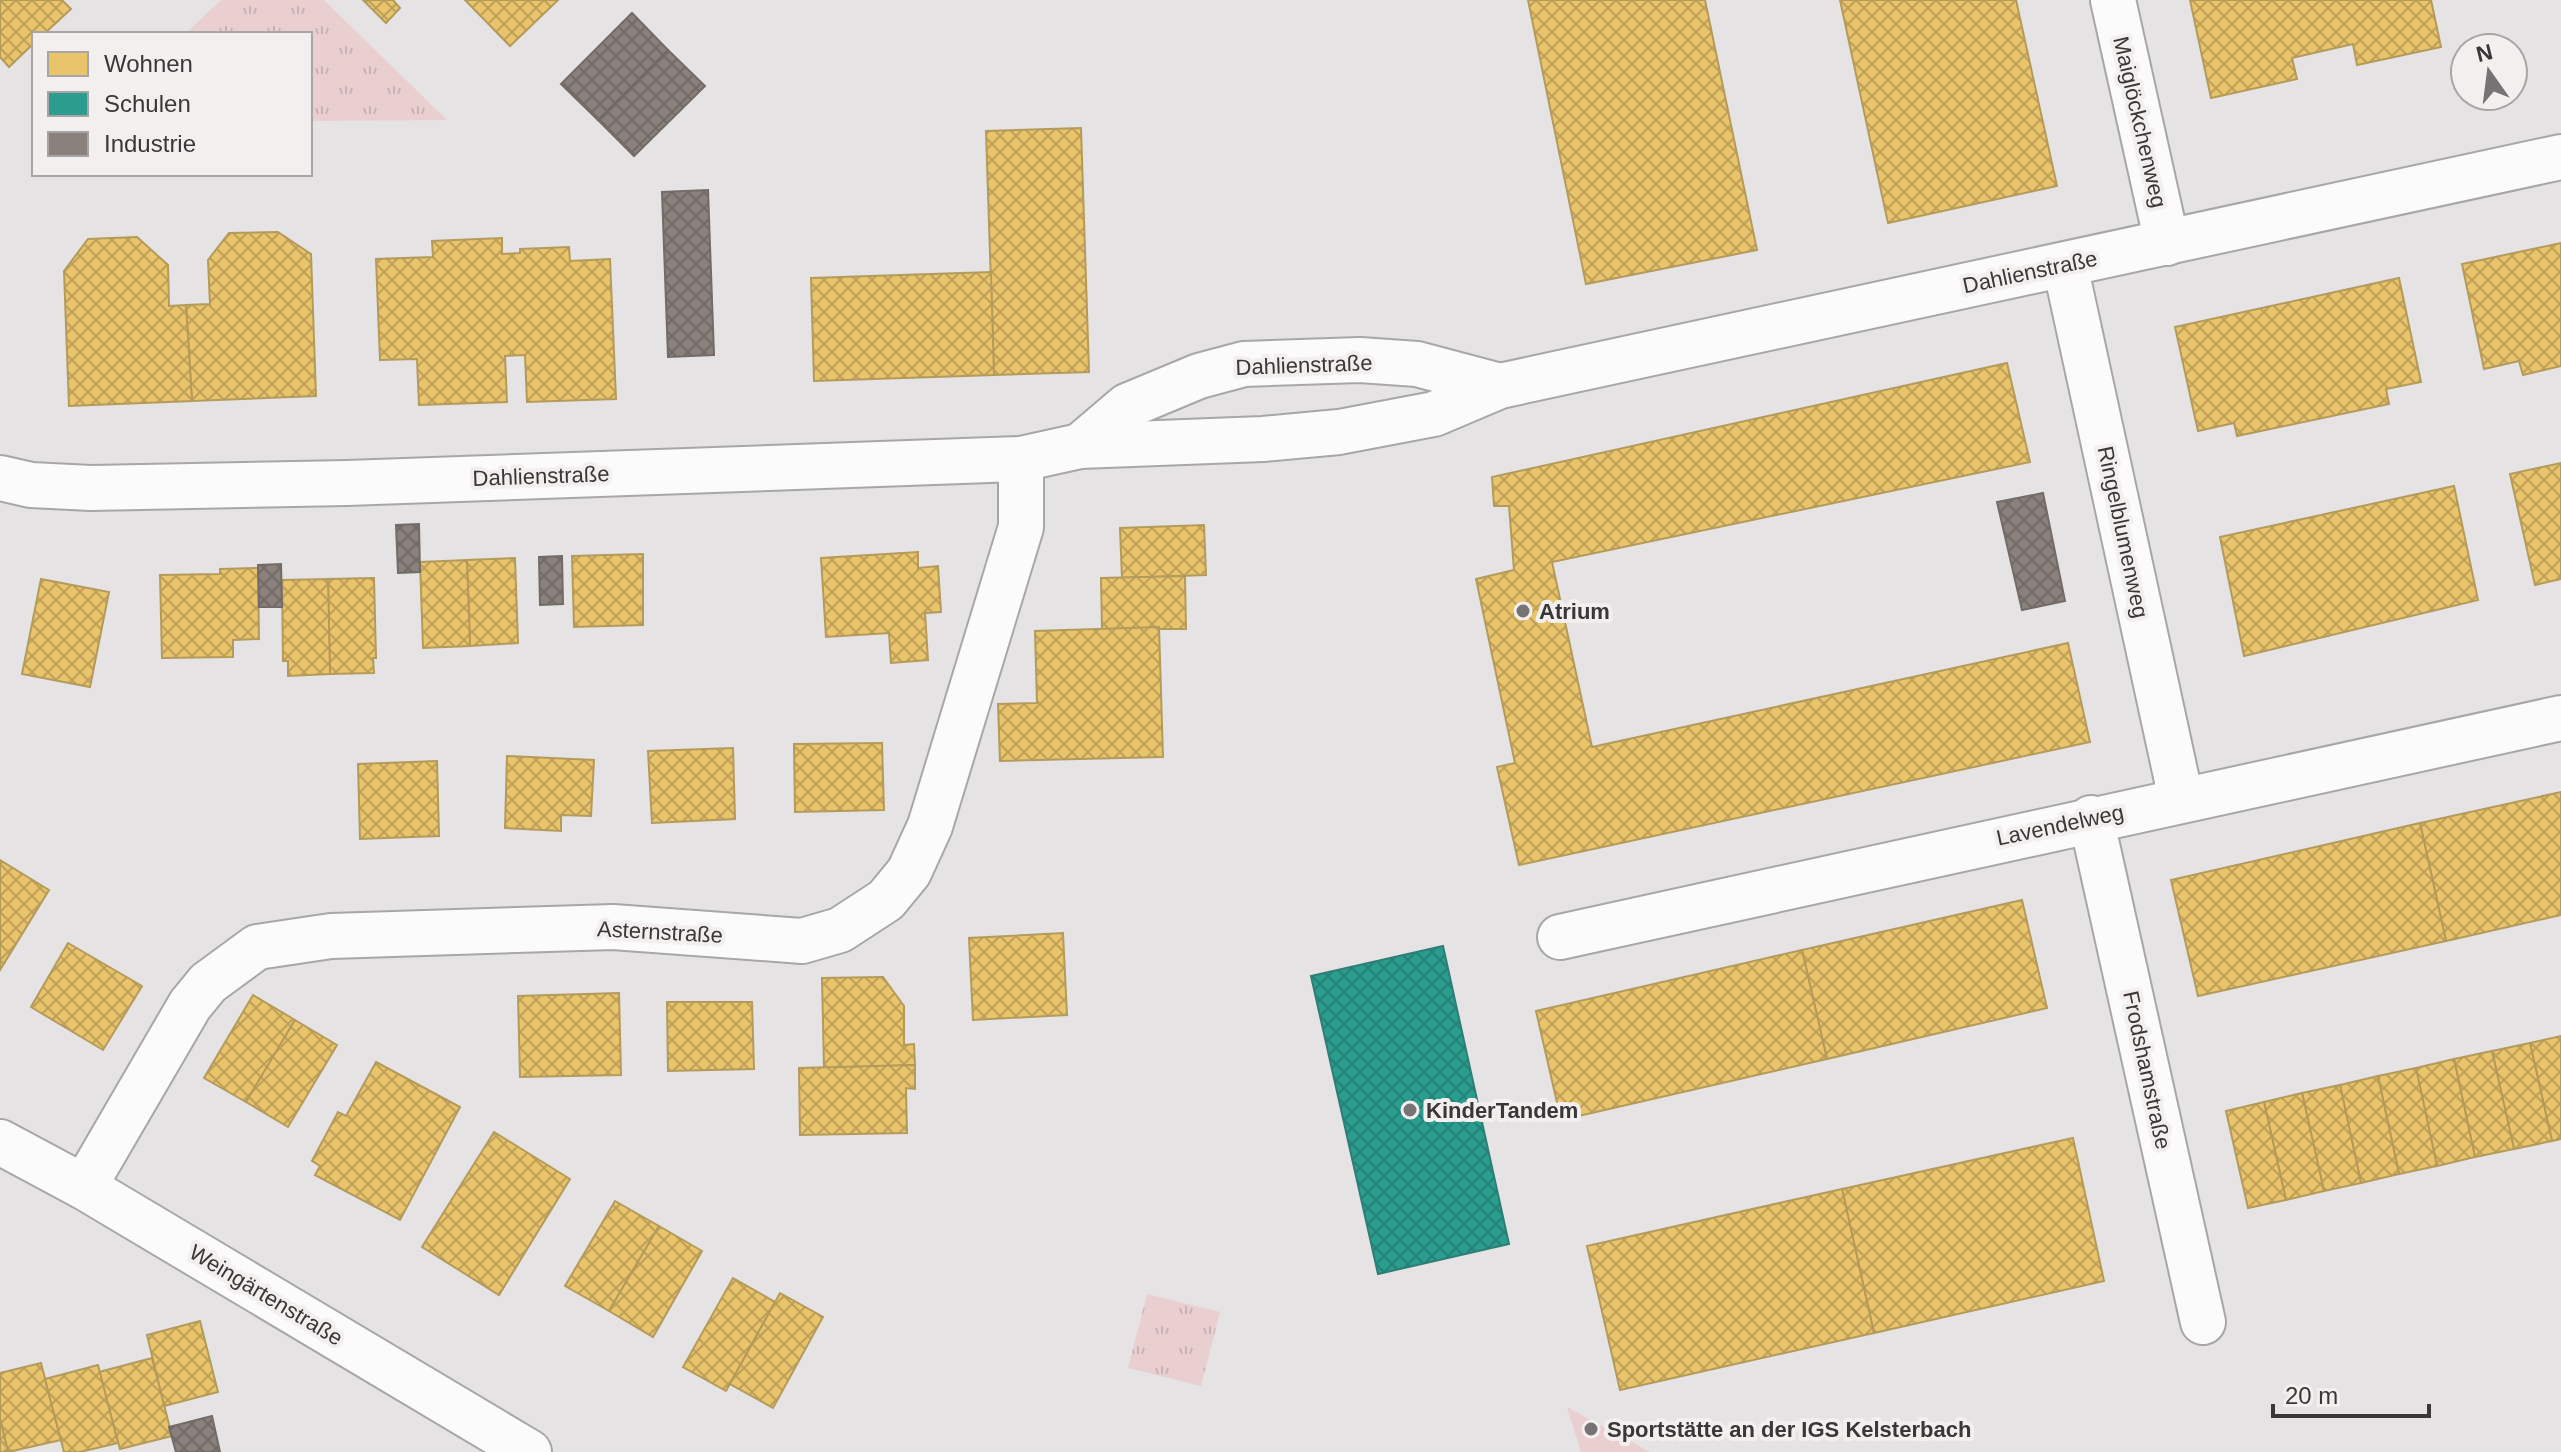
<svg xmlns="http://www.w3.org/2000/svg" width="2561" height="1452" viewBox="0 0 2561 1452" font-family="Helvetica,sans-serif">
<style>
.grass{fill:url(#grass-tufts)}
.garden{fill:#eacfd1}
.homes{fill:url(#homes-cross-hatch);stroke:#b49a5b;stroke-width:2}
.schools{fill:url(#schools-cross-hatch);stroke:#2e7e75;stroke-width:2}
.industry{fill:url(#industry-cross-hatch);stroke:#726b67;stroke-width:2}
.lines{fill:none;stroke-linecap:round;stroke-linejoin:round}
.minor-casing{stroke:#a8a7a7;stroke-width:48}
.minor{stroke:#fbfbfb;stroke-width:44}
.poi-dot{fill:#757373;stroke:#f4efef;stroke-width:3}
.labels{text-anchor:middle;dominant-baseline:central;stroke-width:8;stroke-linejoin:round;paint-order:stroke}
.street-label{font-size:22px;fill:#393737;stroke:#f4efef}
.poi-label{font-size:22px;font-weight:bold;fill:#393737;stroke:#f4efef;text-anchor:start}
</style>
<defs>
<pattern id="grass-tufts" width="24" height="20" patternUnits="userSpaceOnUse" patternTransform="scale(2)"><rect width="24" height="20" fill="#eacfd1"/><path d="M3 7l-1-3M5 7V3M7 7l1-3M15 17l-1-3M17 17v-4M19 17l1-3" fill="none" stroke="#c9b2b4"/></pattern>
<pattern id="homes-cross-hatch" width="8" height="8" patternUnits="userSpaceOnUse" patternTransform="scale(2)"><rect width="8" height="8" fill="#e9c46a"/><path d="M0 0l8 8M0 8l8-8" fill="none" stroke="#bea058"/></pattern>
<pattern id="schools-cross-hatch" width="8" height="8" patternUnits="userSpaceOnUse" patternTransform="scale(2)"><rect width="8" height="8" fill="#2a9d8f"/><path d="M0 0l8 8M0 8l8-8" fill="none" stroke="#258176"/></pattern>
<pattern id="industry-cross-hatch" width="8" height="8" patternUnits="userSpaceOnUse" patternTransform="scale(2)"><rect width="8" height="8" fill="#8a817c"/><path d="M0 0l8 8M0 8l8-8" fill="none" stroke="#726a66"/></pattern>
</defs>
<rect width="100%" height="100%" fill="#e5e3e3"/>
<g class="grass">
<path d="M 221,0 L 324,0 L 447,120 L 310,121 L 310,34 L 185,34 Z"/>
<path d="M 1147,1294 L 1220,1312 L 1201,1386 L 1128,1368 Z"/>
</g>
<path class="garden" d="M 1567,1407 L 1650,1452 L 1581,1452 Z"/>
<g class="homes">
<path d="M 0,0 L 62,0 L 71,9 L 44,34 L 34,34 L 34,43 L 9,67 L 0,57 Z"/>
<path d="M 363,0 L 393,0 L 400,8 L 386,23 Z"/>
<path d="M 465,0 L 558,0 L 510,46 Z"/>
<path d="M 1528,0 L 1705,0 L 1757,250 L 1586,284 Z"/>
<path d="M 1840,0 L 2016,0 L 2057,186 L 1888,223 Z"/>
<path d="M 2190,0 L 2431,0 L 2441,47 L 2357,65 L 2353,44 L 2292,58 L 2297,79 L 2211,98 Z"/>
<path d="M 1081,128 L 1089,372 L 994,375 L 986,131 Z"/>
<path d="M 278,232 L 311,254 L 316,396 L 192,401 L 186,305 L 210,304 L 208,260 L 229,233 Z"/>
<path d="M 137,237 L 168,265 L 169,306 L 186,305 L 192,401 L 69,406 L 64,271 L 88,239 Z"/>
<path d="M 502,238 L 502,254 L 520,253 L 520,249 L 569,247 L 570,261 L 610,259 L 616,399 L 527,402 L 525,355 L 505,356 L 507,402 L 419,405 L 417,359 L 380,360 L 376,259 L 433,257 L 432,241 Z"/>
<path d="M 2561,243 L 2561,366 L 2523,375 L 2519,361 L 2484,369 L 2462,264 Z"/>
<path d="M 991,272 L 994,375 L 814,381 L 811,278 Z"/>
<path d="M 2399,278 L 2421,382 L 2386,389 L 2389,404 L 2237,436 L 2234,423 L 2198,431 L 2175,327 Z"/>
<path d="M 2007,363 L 2030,462 L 1552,562 L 1592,747 L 2068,643 L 2090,742 L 1519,865 L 1497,767 L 1515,763 L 1476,579 L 1514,570 L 1509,506 L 1494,506 L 1492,477 Z"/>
<path d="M 2561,463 L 2561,579 L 2535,585 L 2510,474 Z"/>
<path d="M 2454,486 L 2478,600 L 2244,656 L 2220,537 Z"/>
<path d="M 1204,525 L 1206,575 L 1122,578 L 1120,528 Z"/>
<path d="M 918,552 L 918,568 L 938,566 L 941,612 L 925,613 L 928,660 L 891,663 L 889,633 L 826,637 L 821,558 Z"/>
<path d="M 643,554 L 643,625 L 574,627 L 572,556 Z"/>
<path d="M 515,558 L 518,643 L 470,646 L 467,560 Z"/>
<path d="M 467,560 L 470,646 L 423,648 L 420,562 Z"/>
<path d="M 258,568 L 259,639 L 233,640 L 233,657 L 162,658 L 160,575 L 220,574 L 220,569 Z"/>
<path d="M 1185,576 L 1186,629 L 1102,629 L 1101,578 Z"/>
<path d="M 374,578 L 376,658 L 373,658 L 374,673 L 330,674 L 328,579 Z"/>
<path d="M 41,579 L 109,592 L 90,687 L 22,674 Z"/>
<path d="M 328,579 L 330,674 L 288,676 L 288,661 L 283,661 L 282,580 Z"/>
<path d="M 1159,627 L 1163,757 L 1000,761 L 998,704 L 1037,703 L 1035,631 Z"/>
<path d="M 882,743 L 884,810 L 795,812 L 794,744 Z"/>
<path d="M 733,748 L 735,819 L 652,823 L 648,751 Z"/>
<path d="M 507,756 L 594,760 L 591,816 L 561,815 L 561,831 L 505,828 Z"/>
<path d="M 437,761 L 439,836 L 360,839 L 358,764 Z"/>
<path d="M 2561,792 L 2561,915 L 2446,941 L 2420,823 Z"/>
<path d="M 2420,823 L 2446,941 L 2198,996 L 2171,880 Z"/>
<path d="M 0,860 L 49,890 L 0,970 Z"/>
<path d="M 2022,900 L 2047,1008 L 1827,1059 L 1802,950 Z"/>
<path d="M 1063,933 L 1067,1015 L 973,1020 L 969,938 Z"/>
<path d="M 68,943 L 142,986 L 103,1050 L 31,1007 Z"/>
<path d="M 1802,950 L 1827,1059 L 1561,1120 L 1536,1011 Z"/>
<path d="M 883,977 L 904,1006 L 904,1045 L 914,1044 L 915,1065 L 824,1068 L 822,978 Z"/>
<path d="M 619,993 L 621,1075 L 520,1077 L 518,996 Z"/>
<path d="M 253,995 L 295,1020 L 246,1102 L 204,1078 Z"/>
<path d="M 667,1002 L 752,1002 L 754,1069 L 668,1071 Z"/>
<path d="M 295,1020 L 337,1045 L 288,1127 L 246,1102 Z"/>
<path d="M 2561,1036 L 2561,1139 L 2552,1141 L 2530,1043 Z"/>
<path d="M 2530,1043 L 2552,1141 L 2514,1149 L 2492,1051 Z"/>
<path d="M 2492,1051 L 2514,1149 L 2475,1157 L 2454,1059 Z"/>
<path d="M 2454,1059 L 2475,1157 L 2437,1166 L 2416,1068 Z"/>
<path d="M 376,1062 L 460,1107 L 400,1220 L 315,1175 L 320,1166 L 312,1161 L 338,1112 L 346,1116 Z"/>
<path d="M 915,1065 L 915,1089 L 906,1088 L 907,1133 L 800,1135 L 799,1068 Z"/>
<path d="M 2416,1068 L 2437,1166 L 2399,1174 L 2378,1076 Z"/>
<path d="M 2378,1076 L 2399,1174 L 2361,1183 L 2340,1085 Z"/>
<path d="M 2340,1085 L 2361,1183 L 2324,1191 L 2302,1093 Z"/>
<path d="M 2302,1093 L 2324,1191 L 2286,1200 L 2264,1102 Z"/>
<path d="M 2264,1102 L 2286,1200 L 2248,1208 L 2226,1111 Z"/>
<path d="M 494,1132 L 570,1179 L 499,1295 L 422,1247 Z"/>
<path d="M 2073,1138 L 2104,1281 L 1874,1333 L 1842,1189 Z"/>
<path d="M 1842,1189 L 1874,1333 L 1620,1390 L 1587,1246 Z"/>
<path d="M 615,1201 L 659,1226 L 609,1311 L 565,1286 Z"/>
<path d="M 659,1226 L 702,1251 L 653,1337 L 609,1311 Z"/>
<path d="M 733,1278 L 775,1302 L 726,1391 L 683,1367 Z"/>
<path d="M 780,1293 L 823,1317 L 773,1408 L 730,1384 Z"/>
<path d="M 200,1321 L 218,1392 L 164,1406 L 147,1335 Z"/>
<path d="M 152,1358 L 172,1436 L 120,1449 L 99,1372 Z"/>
<path d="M 41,1363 L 61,1440 L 8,1452 L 0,1419 L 0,1373 Z"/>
<path d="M 98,1365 L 118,1443 L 80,1452 L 64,1452 L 45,1379 Z"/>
<path d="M 0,1419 L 8,1452 L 0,1452 Z"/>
</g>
<path class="schools" d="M 1443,946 L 1509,1244 L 1378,1274 L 1311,976 Z"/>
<g class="industry">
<path d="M 632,13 L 668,50 L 598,120 L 561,84 Z"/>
<path d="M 668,50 L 705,86 L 634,156 L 598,120 Z"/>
<path d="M 708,190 L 714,355 L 668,357 L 662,192 Z"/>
<path d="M 2043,493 L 2065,601 L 2022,610 L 1997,502 Z"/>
<path d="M 419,524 L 420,572 L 398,573 L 396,525 Z"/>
<path d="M 562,556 L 563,604 L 540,605 L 539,557 Z"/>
<path d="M 281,564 L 282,607 L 259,607 L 258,565 Z"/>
<path d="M 212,1416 L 220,1452 L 176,1452 L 169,1427 Z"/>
</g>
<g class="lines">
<defs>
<g id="minor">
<path d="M 2113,0 L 2167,243"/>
<path d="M 2065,265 L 2181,799"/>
<path d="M 1080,446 L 1127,406 L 1199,376 L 1244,364 L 1360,360 L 1417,364 L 1500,386"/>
<path d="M 0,478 L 31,485 L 91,488 L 347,483 L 1021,459 L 1080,446 L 1263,439 L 1339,432 L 1434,414 L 1500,386 L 2561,157"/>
<path d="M 2091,818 L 2203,1322"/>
<path d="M 1560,937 L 2561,718"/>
<path d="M 0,1142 L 84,1187 L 529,1452"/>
<path d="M 84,1187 L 190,1005 L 208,983 L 257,947 L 331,936 L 613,927 L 802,941 L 840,930 L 886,900 L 909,872 L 930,826 L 1021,527 L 1021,459"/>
</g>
</defs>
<use href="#minor" class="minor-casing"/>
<use href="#minor" class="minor"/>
</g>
<g class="poi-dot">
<circle cx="1523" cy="611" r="8"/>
<circle cx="1410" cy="1110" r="8"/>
<circle cx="1591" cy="1429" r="8"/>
</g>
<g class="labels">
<g class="street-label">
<text transform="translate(2140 122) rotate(77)">Maiglöckchenweg</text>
<text transform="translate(2030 272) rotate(-12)">Dahlienstraße</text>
<text transform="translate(1304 365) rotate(-2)">Dahlienstraße</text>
<text transform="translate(541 476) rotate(-2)">Dahlienstraße</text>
<text transform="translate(2123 532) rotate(78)">Ringelblumenweg</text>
<text transform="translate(2060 825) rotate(-12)">Lavendelweg</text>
<text transform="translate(660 932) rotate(3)">Asternstraße</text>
<text transform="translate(2147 1070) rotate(78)">Frodshamstraße</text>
<text transform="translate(266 1295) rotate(31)">Weingärtenstraße</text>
</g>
<g class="poi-label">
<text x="1539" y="611">Atrium</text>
<text x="1426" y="1110">KinderTandem</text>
<text x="1607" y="1429">Sportstätte an der IGS Kelsterbach</text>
</g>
</g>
<rect x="32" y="32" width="280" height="144" fill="#f4efef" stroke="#a9a5a5" stroke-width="2"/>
<rect x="48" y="52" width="40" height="24" fill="#e9c46a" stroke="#a9a5a5" stroke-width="2"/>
<text x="104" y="72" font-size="24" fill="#393737">Wohnen</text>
<rect x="48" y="92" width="40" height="24" fill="#2a9d8f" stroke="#a9a5a5" stroke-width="2"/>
<text x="104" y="112" font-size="24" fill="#393737">Schulen</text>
<rect x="48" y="132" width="40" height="24" fill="#8a817c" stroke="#a9a5a5" stroke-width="2"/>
<text x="104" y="152" font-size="24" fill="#393737">Industrie</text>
<g transform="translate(2489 72) rotate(346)"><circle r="38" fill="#f4efef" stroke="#a9a5a5" stroke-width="2"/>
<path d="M0-6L14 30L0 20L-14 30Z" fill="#757373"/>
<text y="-12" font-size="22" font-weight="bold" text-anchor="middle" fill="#393737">N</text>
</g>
<path d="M2273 1404v12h156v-12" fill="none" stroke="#393737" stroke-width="4"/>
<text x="2285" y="1404" font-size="24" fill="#393737" stroke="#f4efef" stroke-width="6" paint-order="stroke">20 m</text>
</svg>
